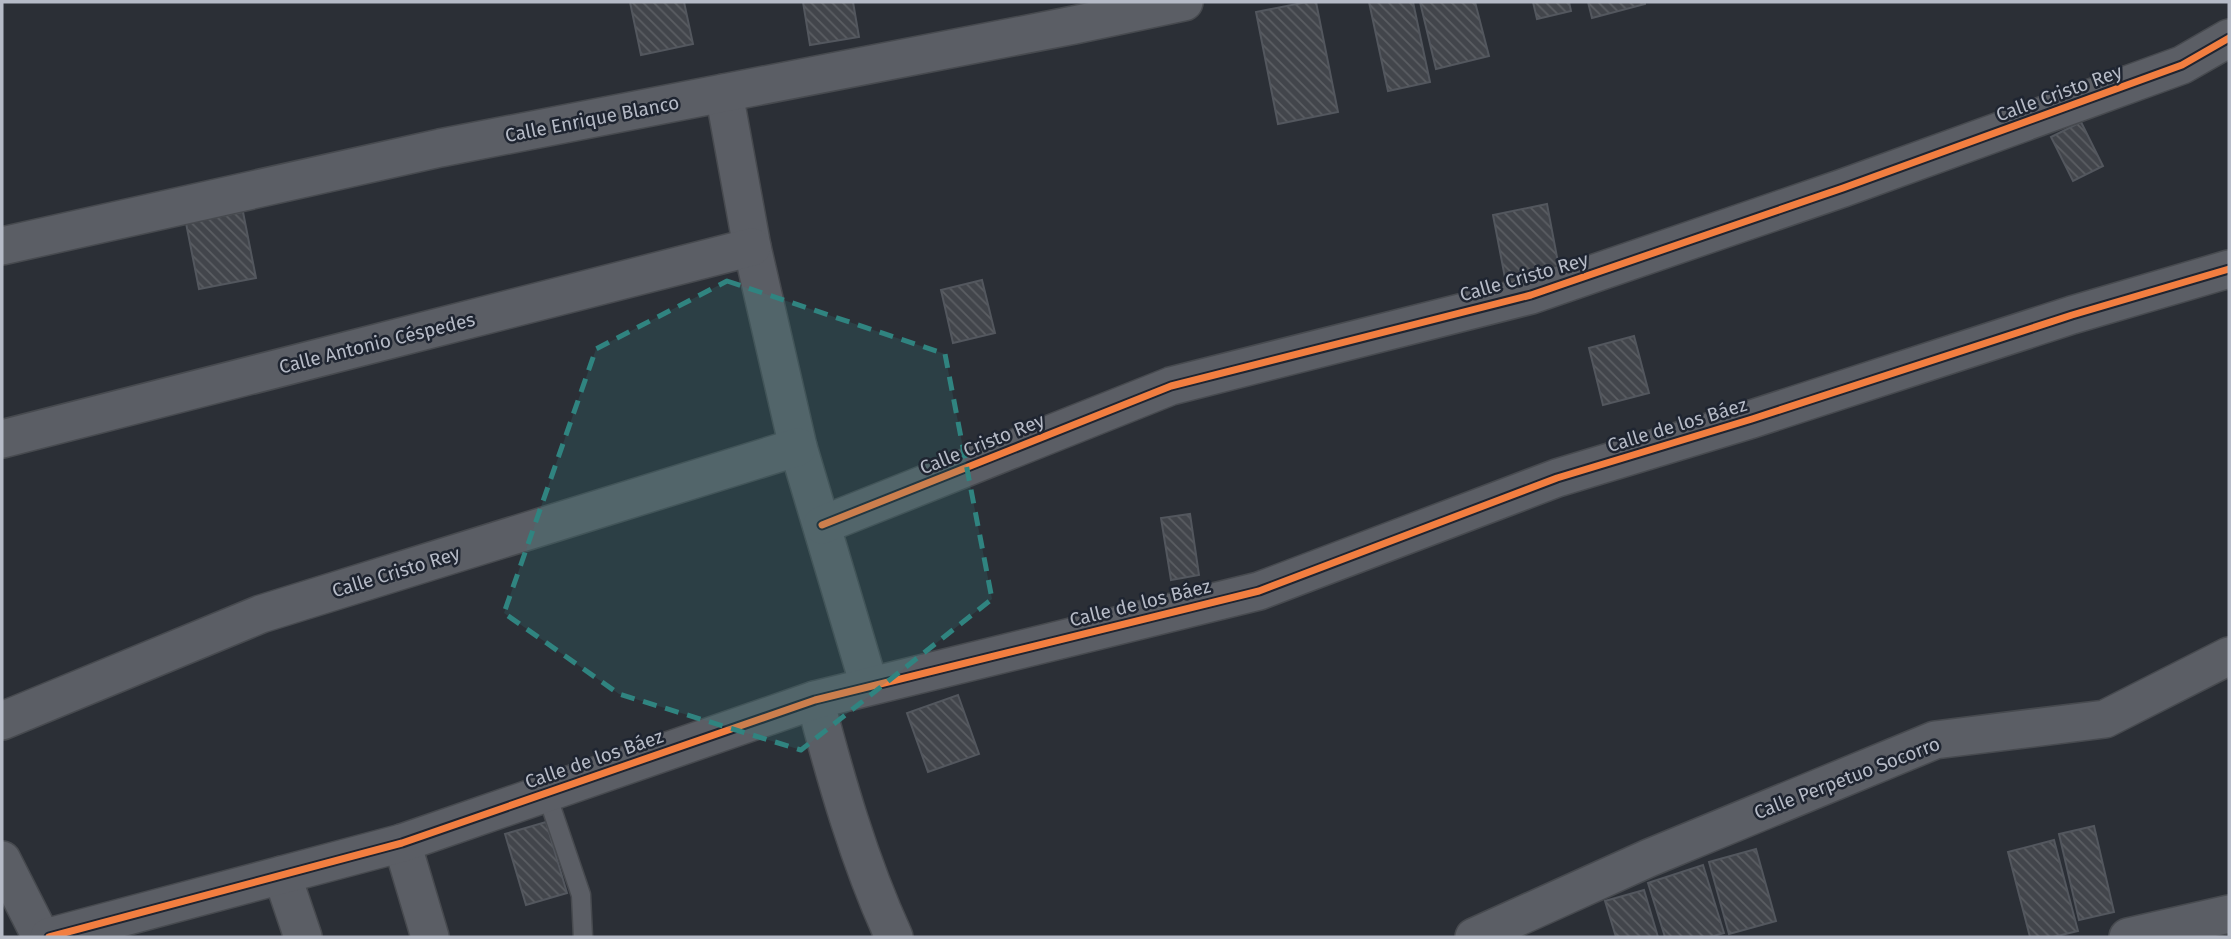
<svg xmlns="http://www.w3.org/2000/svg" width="2231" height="939" viewBox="0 0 2231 939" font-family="'Fira Sans',sans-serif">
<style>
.building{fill:url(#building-back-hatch);stroke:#53575e;stroke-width:2}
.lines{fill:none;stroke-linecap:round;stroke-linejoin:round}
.service-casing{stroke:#474a4f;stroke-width:21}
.minor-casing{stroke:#474a4f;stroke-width:40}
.service{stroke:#5b5e65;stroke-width:18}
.minor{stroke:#5b5e65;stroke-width:37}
.cycleway-casing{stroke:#1f2531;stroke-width:11}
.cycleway{stroke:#f27e40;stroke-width:7}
.marked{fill:#308480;fill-opacity:0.2;stroke:#308480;stroke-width:5;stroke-dasharray:14 9;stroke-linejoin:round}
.labels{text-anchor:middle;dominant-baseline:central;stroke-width:5;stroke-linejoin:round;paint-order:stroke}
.street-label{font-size:19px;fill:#b6bbc7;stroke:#1f2531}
</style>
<defs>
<pattern id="building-back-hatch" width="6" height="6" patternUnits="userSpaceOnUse" patternTransform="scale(1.75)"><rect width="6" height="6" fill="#42454b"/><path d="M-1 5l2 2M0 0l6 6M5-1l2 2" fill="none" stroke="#5b5e63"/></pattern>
</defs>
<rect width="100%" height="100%" fill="#2b2f36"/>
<g class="building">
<path d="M 630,2 L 684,2 L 693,44 L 641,55 Z"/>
<path d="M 803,2 L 853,2 L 859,37 L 810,45 Z"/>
<path d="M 1307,2 L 1316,2 L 1338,112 L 1278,124 L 1256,12 Z"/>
<path d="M 1369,2 L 1413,2 L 1430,82 L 1388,91 Z"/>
<path d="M 1420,2 L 1475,2 L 1489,56 L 1436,69 Z"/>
<path d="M 1533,2 L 1569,2 L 1571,11 L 1537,19 Z"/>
<path d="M 1588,2 L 1645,2 L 1645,4 L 1592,18 Z"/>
<path d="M 2081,122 L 2103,166 L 2073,181 L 2051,137 Z"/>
<path d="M 1547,204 L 1560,273 L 1506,283 L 1493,215 Z"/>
<path d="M 243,212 L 256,278 L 199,289 L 186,223 Z"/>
<path d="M 982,280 L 995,333 L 953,343 L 941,290 Z"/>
<path d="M 1634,336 L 1649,393 L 1603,405 L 1589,348 Z"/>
<path d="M 1190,514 L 1199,575 L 1171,580 L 1161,518 Z"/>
<path d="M 958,695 L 979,754 L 928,772 L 907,713 Z"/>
<path d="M 546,822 L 567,893 L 526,905 L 505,834 Z"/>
<path d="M 2094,826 L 2114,912 L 2079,920 L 2059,834 Z"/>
<path d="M 2054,840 L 2078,931 L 2053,937 L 2030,937 L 2008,852 Z"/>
<path d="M 1756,849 L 1776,921 L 1729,934 L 1709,862 Z"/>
<path d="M 1703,865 L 1724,933 L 1710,937 L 1665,937 L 1648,883 Z"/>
<path d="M 1644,890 L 1658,937 L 1616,937 L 1605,901 Z"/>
</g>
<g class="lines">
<defs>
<path id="service" d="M 546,792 L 581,895 L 583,937"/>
<g id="minor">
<path d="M 724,93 L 752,247 L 798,447 L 869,685"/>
<path d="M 2,246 L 440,148 L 1074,25 L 1184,2"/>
<path d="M 2,439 L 752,247"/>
<path d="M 822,525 L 1171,386 L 1531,295 L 1843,188 L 2182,65 L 2229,38"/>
<path d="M 815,700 C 836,780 859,861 894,937"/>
<path d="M 2,721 L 261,614 L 798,447"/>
<path d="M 402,843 L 430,937"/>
<path d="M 2,860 L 41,937"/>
<path d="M 282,875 L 303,937"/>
<path d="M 49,937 L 402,843 L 815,700 L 1259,591 L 1557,478 L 1752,419 L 2072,315 L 2229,269"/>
<path d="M 1474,937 L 1649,858 L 1935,740 L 2105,719 L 2229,656"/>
<path d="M 2128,937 L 2229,914"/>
</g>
</defs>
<use href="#service" class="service-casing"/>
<use href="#minor" class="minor-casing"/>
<use href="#service" class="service"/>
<use href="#minor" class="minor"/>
<defs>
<g id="cycleway">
<path d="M 822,525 L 1171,386 L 1531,295 L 1843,188 L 2182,65 L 2229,38"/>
<path d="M 49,937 L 402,843 L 815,700 L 1259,591 L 1557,478 L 1752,419 L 2072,315 L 2229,269"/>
</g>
</defs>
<use href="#cycleway" class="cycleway-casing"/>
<use href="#cycleway" class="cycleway"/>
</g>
<path class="marked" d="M 727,281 L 945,354 L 992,599 L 801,750 L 619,694 L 504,613 L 596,349 Z"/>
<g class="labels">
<g class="street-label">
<text transform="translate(2059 93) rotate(-20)">Calle Cristo Rey</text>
<text transform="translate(592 119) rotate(-11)">Calle Enrique Blanco</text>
<text transform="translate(1524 277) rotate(-16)">Calle Cristo Rey</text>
<text transform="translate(377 343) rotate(-14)">Calle Antonio Céspedes</text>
<text transform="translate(1677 425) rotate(-17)">Calle de los Báez</text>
<text transform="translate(982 444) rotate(-22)">Calle Cristo Rey</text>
<text transform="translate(396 572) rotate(-17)">Calle Cristo Rey</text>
<text transform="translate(1140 603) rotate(-14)">Calle de los Báez</text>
<text transform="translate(594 759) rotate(-19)">Calle de los Báez</text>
<text transform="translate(1847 778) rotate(-21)">Calle Perpetuo Socorro</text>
</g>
</g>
<rect width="2231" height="939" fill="none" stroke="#b6bbc7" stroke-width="7"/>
</svg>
